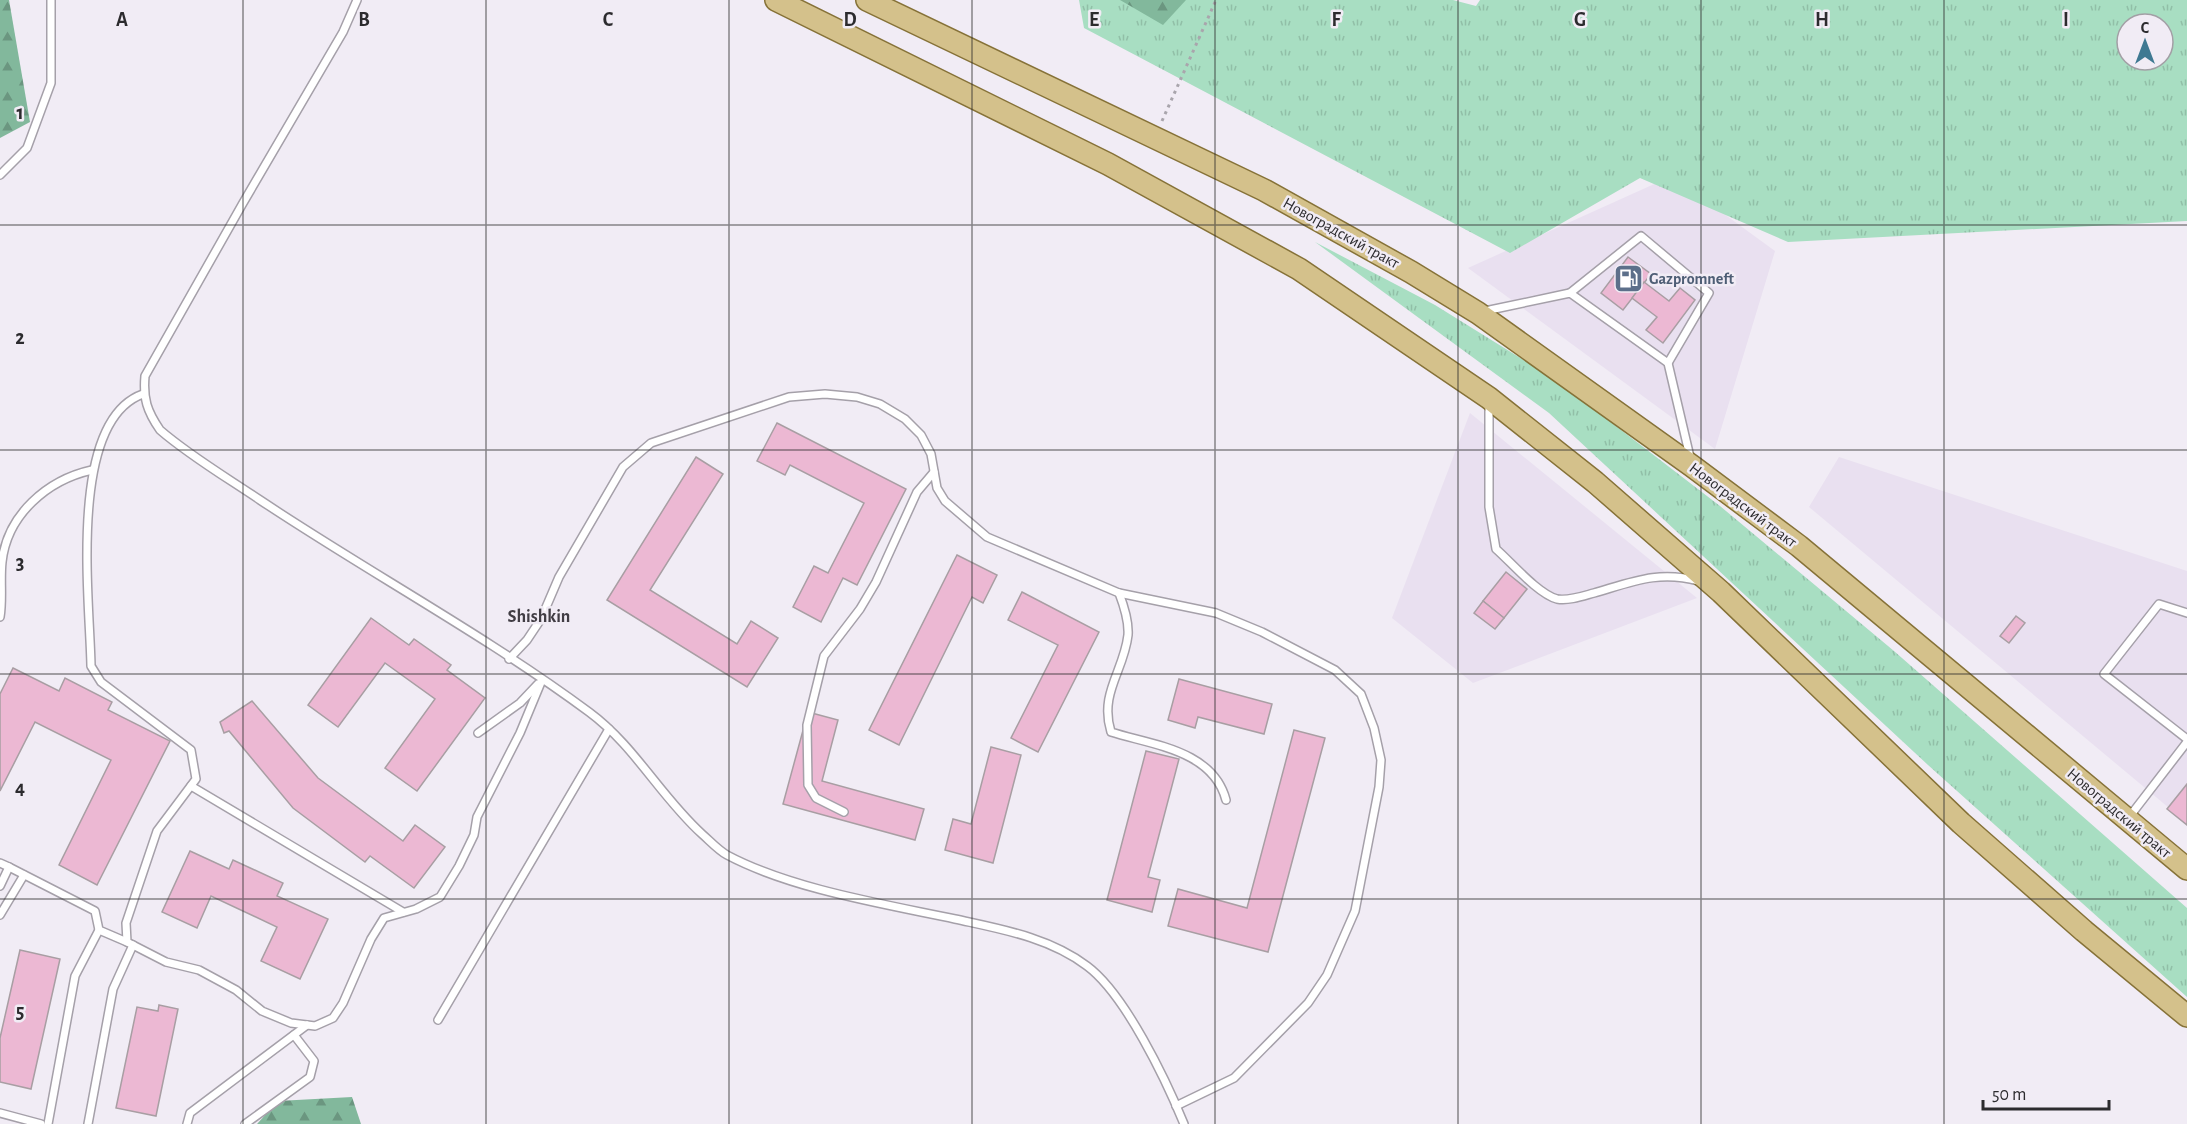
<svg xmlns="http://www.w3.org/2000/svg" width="2187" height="1124" viewBox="0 0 2187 1124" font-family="'Alegreya Sans',sans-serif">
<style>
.built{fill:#e9e0f0}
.grass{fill:url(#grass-tufts);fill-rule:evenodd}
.forest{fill:url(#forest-firs)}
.building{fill:#ecb8d3;stroke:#a89ea3;stroke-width:1.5}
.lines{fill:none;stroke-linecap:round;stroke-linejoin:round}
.lane-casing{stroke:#a5a0a9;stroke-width:10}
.primary-casing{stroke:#867238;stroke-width:24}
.path{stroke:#a9a5ac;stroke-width:3;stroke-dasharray:3 4.5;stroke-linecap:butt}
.lane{stroke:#fff;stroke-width:7}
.primary{stroke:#d4c18b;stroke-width:21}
.grid{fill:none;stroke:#2c2b2e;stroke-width:1.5;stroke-opacity:0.55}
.labels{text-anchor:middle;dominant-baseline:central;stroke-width:5;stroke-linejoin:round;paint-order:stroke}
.street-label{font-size:16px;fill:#2c2b2e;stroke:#f1ecf5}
.service-label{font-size:16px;font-weight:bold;fill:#4e5e75;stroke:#f1ecf5;text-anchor:start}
.neighbourhood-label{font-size:18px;font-weight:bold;fill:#413d44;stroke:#f1ecf5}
.grid-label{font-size:20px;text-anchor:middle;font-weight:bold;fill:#2c2b2e;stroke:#f1ecf5;stroke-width:5;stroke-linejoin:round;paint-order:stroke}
</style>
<defs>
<pattern id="grass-tufts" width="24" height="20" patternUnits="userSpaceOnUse" patternTransform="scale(1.5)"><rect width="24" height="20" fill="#a8dec2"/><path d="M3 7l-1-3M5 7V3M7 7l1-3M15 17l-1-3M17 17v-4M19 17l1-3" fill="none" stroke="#91bfa7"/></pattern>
<pattern id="forest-firs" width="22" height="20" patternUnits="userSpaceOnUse" patternTransform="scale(1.5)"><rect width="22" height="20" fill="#82b89c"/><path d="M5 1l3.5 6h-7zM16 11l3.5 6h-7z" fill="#6b9680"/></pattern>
</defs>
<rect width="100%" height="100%" fill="#f1ecf5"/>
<g class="built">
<path d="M 1672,176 L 1775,251 L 1715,449 L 1468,268 Z"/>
<path d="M 1470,413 L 1697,598 L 1473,683 L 1392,618 Z"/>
<path d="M 1839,457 L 2187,571 L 2187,823 L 1809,507 Z"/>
</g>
<g class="grass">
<path d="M 1079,0 L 1453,0 L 1476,6 L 1480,0 L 2187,0 L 2187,221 L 1788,242 L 1640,178 L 1510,253 L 1084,28 ZM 2127,24 L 2163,24 L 2163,60 L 2127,60 Z"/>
<path d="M 1315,242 L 1435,305 L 1556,380 L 1720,506 L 1894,651 L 2187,908 L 2187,997 L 1928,765 L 1549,413 Z"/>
</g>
<g class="forest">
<path d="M 0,0 L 9,0 L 30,122 L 0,138 Z"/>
<path d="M 1120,0 L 1186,0 L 1163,25 Z"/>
<path d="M 352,1097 L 361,1124 L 257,1124 L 278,1101 Z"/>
</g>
<g class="building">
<path d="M 1628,257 L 1651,274 L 1623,310 L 1601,293 Z"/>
<path d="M 1644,282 L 1669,301 L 1680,288 L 1695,300 L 1663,343 L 1646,330 L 1657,317 L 1632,298 Z"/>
<path d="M 777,423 L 906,489 L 857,585 L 843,578 L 821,622 L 793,607 L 814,566 L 828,573 L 864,503 L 790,465 L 785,475 L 757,461 Z"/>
<path d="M 696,457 L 723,474 L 650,590 L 737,644 L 751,621 L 778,638 L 747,687 L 607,600 Z"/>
<path d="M 957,555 L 997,575 L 983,603 L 972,597 L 899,745 L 869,730 Z"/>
<path d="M 1506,572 L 1527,589 L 1504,618 L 1483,601 Z"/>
<path d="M 1022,592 L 1099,632 L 1038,752 L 1011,738 L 1058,645 L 1008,620 Z"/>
<path d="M 1483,601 L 1504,618 L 1495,629 L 1474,613 Z"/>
<path d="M 2016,616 L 2025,623 L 2009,643 L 2000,636 Z"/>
<path d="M 371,618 L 409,645 L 414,639 L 451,665 L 447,670 L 485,698 L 417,791 L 385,768 L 435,699 L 385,663 L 338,727 L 308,705 Z"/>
<path d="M 13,668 L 59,691 L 65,678 L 112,702 L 108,710 L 170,741 L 97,885 L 59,865 L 111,760 L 35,722 L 0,791 L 0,694 Z"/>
<path d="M 1179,679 L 1272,704 L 1264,734 L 1198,717 L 1195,728 L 1168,720 Z"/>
<path d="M 252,701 L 318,778 L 403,841 L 415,825 L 445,847 L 414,888 L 370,856 L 365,862 L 293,808 L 229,731 L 224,733 L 220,722 Z"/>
<path d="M 808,712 L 838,720 L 822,781 L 924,809 L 915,840 L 783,804 Z"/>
<path d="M 1294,730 L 1325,738 L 1268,952 L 1168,926 L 1178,889 L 1247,908 Z"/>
<path d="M 991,747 L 1021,755 L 993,863 L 945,850 L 953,819 L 971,824 Z"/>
<path d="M 1146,751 L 1179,759 L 1148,877 L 1160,880 L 1152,912 L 1107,900 Z"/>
<path d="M 2187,784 L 2187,825 L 2167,809 Z"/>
<path d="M 190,851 L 229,869 L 233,860 L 283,883 L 277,896 L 328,919 L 300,979 L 261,961 L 277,927 L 211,896 L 197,928 L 162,912 Z"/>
<path d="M 20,950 L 60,959 L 31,1089 L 0,1082 L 0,1038 Z"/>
<path d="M 159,1005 L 178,1009 L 156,1116 L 116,1108 L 137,1007 L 158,1011 Z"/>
</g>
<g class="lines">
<defs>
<g id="lane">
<path d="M 357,0 L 343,32 L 243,203 L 145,376 C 143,399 147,411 160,430 C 190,456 226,477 260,500 C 368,572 485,635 589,712 C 634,745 661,797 702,834 C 710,841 718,850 727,855 C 791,889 884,904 955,919 C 1000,929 1049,937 1087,966 C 1125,994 1166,1080 1184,1124"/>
<path d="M 0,175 L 27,148 L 51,83 L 51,0"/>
<path d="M 1570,293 L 1641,236 L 1709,293 L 1668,363"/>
<path d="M 1485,311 L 1570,293 L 1668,363 L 1690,457"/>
<path d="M 143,394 C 67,421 90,601 91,666 L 101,682 L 191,750 L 196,779 L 157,831 L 126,923 L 127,942 L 166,962 L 199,970 L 236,990 L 262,1011 L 291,1023 L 315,1026 L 333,1018 L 343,1003 L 371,939 L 384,918 L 416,909 L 440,897 L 459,866 L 474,835 L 477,817 L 520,733 L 542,680"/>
<path d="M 1489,404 L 1489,507 L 1496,549 C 1511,562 1538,594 1557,599 C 1569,601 1583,596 1594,593 C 1632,582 1659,570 1698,581"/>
<path d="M 1119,593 L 1216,613 L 1262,632 L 1335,670 L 1361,694 L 1374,728 L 1381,760 L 1379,787 L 1355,911 L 1327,975 L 1308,1003 L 1234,1078 L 1176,1106"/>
<path d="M 2187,613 L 2159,604 L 2104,674 L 2187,739"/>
<path d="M 0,617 C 3,599 0,580 2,562 C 7,515 47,480 92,470"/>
<path d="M 509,659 L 527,640 L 541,619 L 559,577 L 623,467 L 651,443 L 789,397 L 825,394 L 857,397 L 880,404 L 905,419 L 921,435 L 931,454 L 937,488 L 945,501 L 987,537 L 1119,593 C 1124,606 1129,621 1128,635 C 1124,671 1099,693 1111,732 C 1152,745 1213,750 1226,800"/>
<path d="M 478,733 L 520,703 L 538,684"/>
<path d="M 191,786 L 403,912"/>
<path d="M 844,812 L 816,798 L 808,785 L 807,725 L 824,656 L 860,609 L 876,582 L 917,492 L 934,472"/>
<path d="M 2130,816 L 2187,742"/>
<path d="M 0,863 L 9,867 L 0,886"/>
<path d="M 9,867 L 95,911 L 99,930 L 127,942"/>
<path d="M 0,915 L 24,875"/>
<path d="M 438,1020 L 609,729"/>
<path d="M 0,1113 L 41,1124"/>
<path d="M 48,1124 L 75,976 L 99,930"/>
<path d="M 88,1124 L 113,989 L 133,945"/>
<path d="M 187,1124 L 190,1113 L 307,1025"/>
<path d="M 245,1124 L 310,1077 L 314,1061 L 294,1035"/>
</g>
<g id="primary">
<path d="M 776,0 L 1108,164 L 1299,269 L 1489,398 L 1595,482 L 1721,592 L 1961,823 L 2084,931 L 2187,1016"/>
<path d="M 867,0 L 1264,190 L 1411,272 L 1478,313 L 1692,466 L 1799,546 L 2187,869"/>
</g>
</defs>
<use href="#lane" class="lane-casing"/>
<use href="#primary" class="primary-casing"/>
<path class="path" d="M 1162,121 L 1216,0"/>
<use href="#lane" class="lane"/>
<use href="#primary" class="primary"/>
</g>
<path class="grid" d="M 243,0 L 243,1124M 486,0 L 486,1124M 729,0 L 729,1124M 972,0 L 972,1124M 1215,0 L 1215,1124M 1458,0 L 1458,1124M 1701,0 L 1701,1124M 1944,0 L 1944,1124M 0,225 L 2187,225M 0,450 L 2187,450M 0,674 L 2187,674M 0,899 L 2187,899"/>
<defs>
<symbol id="fuel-square" viewBox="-11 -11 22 22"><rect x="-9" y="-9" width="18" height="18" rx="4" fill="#5c6f8a" stroke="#f1ecf5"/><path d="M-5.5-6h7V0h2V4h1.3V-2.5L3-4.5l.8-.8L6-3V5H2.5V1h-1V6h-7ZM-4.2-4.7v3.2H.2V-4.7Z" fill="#fff"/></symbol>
</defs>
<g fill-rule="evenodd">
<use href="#fuel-square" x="1612" y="262" width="33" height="33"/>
</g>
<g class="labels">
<g class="street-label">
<text transform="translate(1341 233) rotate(29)">Новоградский тракт</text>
<text transform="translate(1743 505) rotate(37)">Новоградский тракт</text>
<text transform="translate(2119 813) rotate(40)">Новоградский тракт</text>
</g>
<g class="service-label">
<text x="1649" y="279">Gazpromneft</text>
</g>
<g class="neighbourhood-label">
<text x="539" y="617">Shishkin</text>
</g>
</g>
<g class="grid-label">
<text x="122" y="26">A</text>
<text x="364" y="26">B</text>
<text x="608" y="26">C</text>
<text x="850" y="26">D</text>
<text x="1094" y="26">E</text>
<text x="1336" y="26">F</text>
<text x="1580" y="26">G</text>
<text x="1822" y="26">H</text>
<text x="2066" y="26">I</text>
<text x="20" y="119">1</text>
<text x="20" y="344">2</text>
<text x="20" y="569">3</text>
<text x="20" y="794">4</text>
<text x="20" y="1018">5</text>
</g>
<g transform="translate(2145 42)"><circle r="28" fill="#f1ecf5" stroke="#a29fa5" stroke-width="1.5"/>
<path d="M0-4.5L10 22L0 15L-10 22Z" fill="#3f7992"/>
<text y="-9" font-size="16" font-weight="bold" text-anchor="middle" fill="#2c2b2e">С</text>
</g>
<path d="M1983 1100v9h126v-9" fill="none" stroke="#2c2b2e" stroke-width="3"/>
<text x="1992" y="1100" font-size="18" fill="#2c2b2e" stroke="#f1ecf5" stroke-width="4.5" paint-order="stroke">50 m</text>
</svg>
